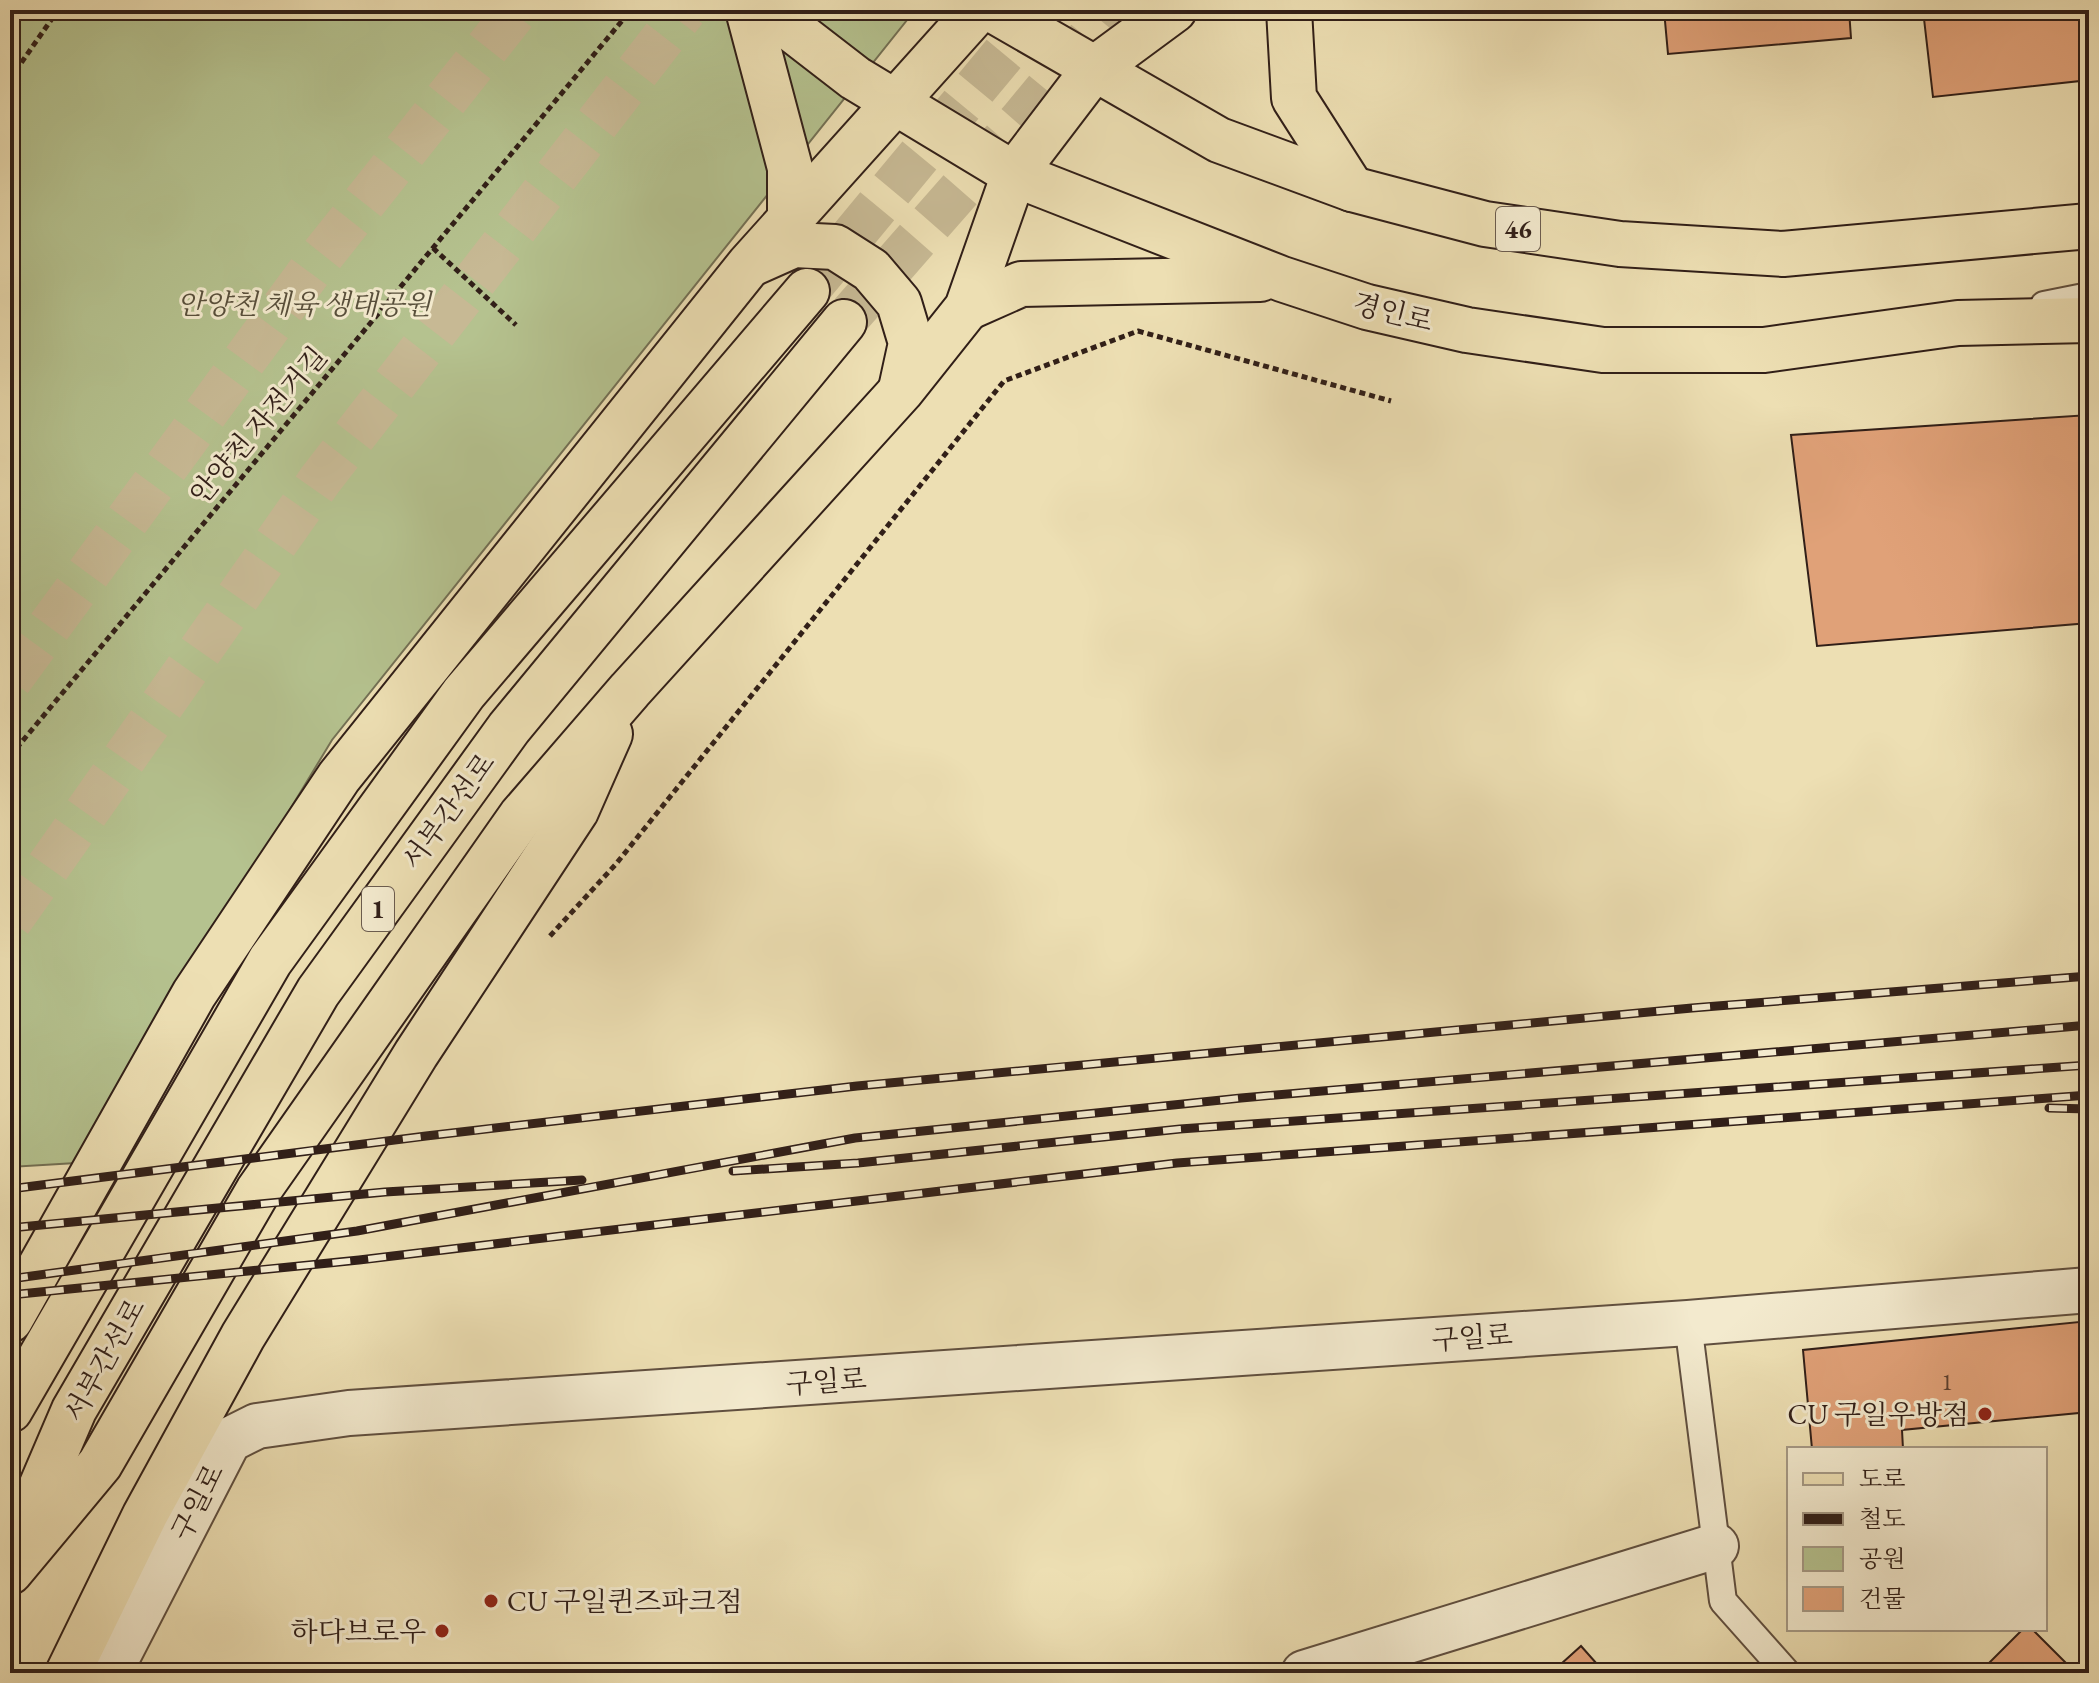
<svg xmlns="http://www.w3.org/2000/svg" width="2099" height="1683" viewBox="0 0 2099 1683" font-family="'EB Garamond','Noto Serif KR',serif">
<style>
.green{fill:#b5c28f;stroke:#737054;stroke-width:2}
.building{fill:#e0a178;stroke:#311f18;stroke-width:2}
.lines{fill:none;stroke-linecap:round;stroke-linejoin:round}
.primary-tunnel{stroke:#c7b994;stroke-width:44;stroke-dasharray:44 22;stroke-linecap:butt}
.trunk-tunnel{stroke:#c7b994;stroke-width:44;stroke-dasharray:44 22;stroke-linecap:butt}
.service-casing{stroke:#604f3f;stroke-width:30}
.minor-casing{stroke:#604f3f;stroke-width:48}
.primary-casing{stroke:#311f18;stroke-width:48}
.path{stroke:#311f18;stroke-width:5;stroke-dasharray:6 4;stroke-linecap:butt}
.service{stroke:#f3eace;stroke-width:26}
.minor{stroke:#f3eace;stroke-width:44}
.primary{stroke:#eddfb3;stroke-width:44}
.rail-casing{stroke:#311f18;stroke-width:9}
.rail{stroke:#f3eace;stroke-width:6;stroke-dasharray:18;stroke-linecap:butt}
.poi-dot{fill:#8f2418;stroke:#f3eace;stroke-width:3}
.labels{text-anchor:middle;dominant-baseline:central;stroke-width:6;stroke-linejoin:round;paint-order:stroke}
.number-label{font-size:24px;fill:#5d4030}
.shield{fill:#f3eace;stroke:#6b5c4f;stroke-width:2}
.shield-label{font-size:26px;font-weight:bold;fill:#311f18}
.park-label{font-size:28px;font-style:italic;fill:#59503c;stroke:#f3eace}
.street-label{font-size:28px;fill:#311f18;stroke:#f3eace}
.poi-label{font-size:28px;fill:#311f18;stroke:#f3eace;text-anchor:end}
</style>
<rect width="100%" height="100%" fill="#eddfb3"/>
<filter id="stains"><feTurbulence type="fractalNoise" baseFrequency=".0025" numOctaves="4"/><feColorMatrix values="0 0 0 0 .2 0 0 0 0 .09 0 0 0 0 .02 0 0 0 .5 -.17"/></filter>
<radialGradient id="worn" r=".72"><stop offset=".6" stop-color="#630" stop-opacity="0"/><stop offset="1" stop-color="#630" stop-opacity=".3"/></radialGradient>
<path class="green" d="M 10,10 L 915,10 L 332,740 L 76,1163 L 10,1167 Z"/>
<g class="building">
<path d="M 1664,10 L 1849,10 L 1851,38 L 1668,54 Z"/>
<path d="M 1923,10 L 2089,10 L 2089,80 L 1933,97 Z"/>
<path d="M 2089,415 L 2089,623 L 1817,646 L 1791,435 Z"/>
<path d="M 2089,1321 L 2089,1412 L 1902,1430 L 1903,1449 L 1812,1449 L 1803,1350 Z"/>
<path d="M 2023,1629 L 2032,1629 L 2076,1673 L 1979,1673 Z"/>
<path d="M 1581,1646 L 1605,1673 L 1551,1673 Z"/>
</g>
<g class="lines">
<g class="primary-tunnel">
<path d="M 807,291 L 1040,10"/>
<path d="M 844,322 L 1022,119 L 1112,10"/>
</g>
<g class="trunk-tunnel">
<path d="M 10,680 L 312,268 L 517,10"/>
<path d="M 10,921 L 320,480 L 685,10"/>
</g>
<defs>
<g id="service">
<path d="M 2044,305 L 2089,296"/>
<path d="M 1688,1323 L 1723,1601 L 1787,1673"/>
</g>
<g id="minor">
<path d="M 109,1673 L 229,1440 L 257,1426 L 349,1413 L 1688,1323 L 2089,1290"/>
<path d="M 1304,1673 L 1716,1546"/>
</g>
<g id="primary">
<path d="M 748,10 L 790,168 L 790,219"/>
<path d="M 767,10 L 855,78 L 1014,174 L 1282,279 L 1367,307 L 1467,330 L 1603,350 L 1764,350 L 1958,323 L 2089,320"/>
<path d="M 993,10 L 1219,140 L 1352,189 L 1485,224 L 1620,244 L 1783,254 L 2089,226"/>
<path d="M 1289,10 L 1294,98 L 1352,189"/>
<path d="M 751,264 L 794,245 L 835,247 L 871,270 L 899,303 L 911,343 L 901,389"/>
<path d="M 967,308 L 1021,284 L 1260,279"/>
<path d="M 10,1320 L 194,994 L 339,777 L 749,265 L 978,10"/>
<path d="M 10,1410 L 270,961 L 464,693 L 807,291"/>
<path d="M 17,1543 L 74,1410 L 318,992 L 509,728 L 844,322"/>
<path d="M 10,1572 L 100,1464 L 258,1191 L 521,816 L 630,690 L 901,391 L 967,308 L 1014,174 L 1094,69 L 1174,10"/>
<path d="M 68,1673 L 145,1515 L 243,1336 L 416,1054 L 576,811 L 610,734"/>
</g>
</defs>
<use href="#service" class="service-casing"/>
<use href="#minor" class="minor-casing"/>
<use href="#primary" class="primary-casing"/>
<g class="path">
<path d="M 10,79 L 58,10"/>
<path d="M 433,248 L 516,325"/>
<path d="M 10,756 L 631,10"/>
<path d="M 550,936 L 616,864 L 1004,381 L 1138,331 L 1391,401"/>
</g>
<use href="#service" class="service"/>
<use href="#minor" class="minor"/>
<use href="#primary" class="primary"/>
<defs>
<g id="rail">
<path d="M 2049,1108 L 2089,1109"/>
<path d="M 733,1171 L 858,1163 L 1180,1129 L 2089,1065"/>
<path d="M 10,1189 L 426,1136 L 857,1086 L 1692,1008 L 2089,976"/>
<path d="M 10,1228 L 385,1192 L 582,1180"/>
<path d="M 10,1279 L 357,1231 L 855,1138 L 1241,1098 L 2089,1025"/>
<path d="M 10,1295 L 359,1260 L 1177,1163 L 2089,1095"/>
</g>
</defs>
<use href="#rail" class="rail-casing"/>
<use href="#rail" class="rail"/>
</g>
<g class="poi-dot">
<circle cx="1985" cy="1414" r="8"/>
<circle cx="491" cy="1601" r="8"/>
<circle cx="442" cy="1631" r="8"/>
</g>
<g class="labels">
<g class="number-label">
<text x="1947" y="1381">1</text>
</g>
<g class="shield">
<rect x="1496" y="207" width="44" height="44" rx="6"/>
<rect x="362" y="887" width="32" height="44" rx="6"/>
</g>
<g class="shield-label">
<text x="1518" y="229">46</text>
<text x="378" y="909">1</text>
</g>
<g class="park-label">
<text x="304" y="304">안양천 체육 생태공원</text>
</g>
<g class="street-label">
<text transform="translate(1393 312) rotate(14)">경인로</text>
<text transform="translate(258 425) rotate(-50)">안양천 자전거길</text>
<text transform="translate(448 811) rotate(-54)">서부간선로</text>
<text transform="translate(1472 1337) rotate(-4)">구일로</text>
<text transform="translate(104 1360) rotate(-61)">서부간선로</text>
<text transform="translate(826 1381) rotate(-4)">구일로</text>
<text transform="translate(197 1502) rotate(-63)">구일로</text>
</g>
<g class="poi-label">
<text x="1969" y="1414">CU 구일우방점</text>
<text x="507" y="1601" text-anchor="start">CU 구일퀸즈파크점</text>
<text x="426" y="1631">하다브로우</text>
</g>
</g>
<rect width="2099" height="1683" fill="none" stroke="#eddfb3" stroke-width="40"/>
<rect x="12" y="12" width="2075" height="1659" fill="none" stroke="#311f18" stroke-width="4"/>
<rect x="20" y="20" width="2059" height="1643" fill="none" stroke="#311f18" stroke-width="2"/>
<rect x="1787" y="1447" width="260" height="184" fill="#f3eace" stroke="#a59985" stroke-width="2"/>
<rect x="1803" y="1473" width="40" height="12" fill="#eddfb3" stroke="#a59985" stroke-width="2"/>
<text x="1859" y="1487" font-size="24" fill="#311f18">도로</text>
<rect x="1803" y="1513" width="40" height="12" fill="#311f18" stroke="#a59985" stroke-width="2"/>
<text x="1859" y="1527" font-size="24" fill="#311f18">철도</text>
<rect x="1803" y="1547" width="40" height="24" fill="#b5c28f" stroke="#a59985" stroke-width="2"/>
<text x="1859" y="1567" font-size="24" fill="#311f18">공원</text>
<rect x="1803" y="1587" width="40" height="24" fill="#e0a178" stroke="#a59985" stroke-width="2"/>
<text x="1859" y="1607" font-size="24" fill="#311f18">건물</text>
<rect width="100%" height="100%" filter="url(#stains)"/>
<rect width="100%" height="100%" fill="url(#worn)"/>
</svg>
